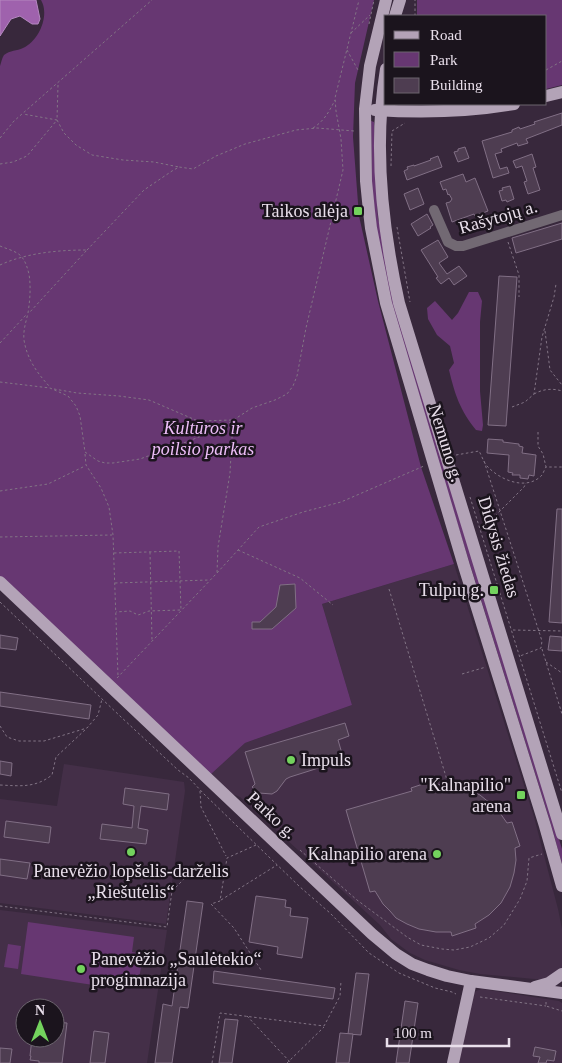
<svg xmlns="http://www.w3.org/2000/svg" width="562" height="1063" viewBox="0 0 562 1063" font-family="'Times New Roman',serif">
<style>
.built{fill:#442f48;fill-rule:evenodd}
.green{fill:#673772}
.water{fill:#9f62ad;stroke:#b588c0}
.building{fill:#4e3d51;stroke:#816f85}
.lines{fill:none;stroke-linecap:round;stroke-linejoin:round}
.path{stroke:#827485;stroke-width:1;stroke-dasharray:2.5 2.5;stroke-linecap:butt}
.minor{stroke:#726973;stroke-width:10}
.major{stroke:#b3a3b7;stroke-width:12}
.poi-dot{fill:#73d25d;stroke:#1b141d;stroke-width:2}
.labels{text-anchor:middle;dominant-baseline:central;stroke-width:5;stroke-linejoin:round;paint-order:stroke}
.poi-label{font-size:18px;fill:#e9dfeb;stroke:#1b141d;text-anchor:end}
.street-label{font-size:18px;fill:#e9dfeb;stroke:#1b141d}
.park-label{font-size:18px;font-style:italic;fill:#eebef9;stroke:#1b141d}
</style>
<rect width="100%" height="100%" fill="#38283c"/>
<g class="built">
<path d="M 454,564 L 534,817 L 558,909 L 562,929 L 562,970 L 545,980 L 480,974 L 459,970 L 425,960 L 410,953 L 391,939 L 380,925 L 240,797 L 230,793 L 210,775 L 245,743 L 352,705 L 322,604 Z"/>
<path d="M 64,764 L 184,782 L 185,791 L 166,924 L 0,903 L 0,799 L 57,806 Z"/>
<path d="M 0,910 L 167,930 L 147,1063 L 0,1063 ZM 25,1008 L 55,1008 L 55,1038 L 25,1038 Z"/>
<path d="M 482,989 L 559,1001 L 562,1003 L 562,1063 L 458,1063 L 474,994 L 476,991 Z"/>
</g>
<g class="green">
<path d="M 41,0 L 374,0 L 355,83 L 353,137 L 359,216 L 378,301 L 421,467 L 454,564 L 322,604 L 352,705 L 245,743 L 210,775 L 0,576 L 0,66 C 1,63 2,58 4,55 C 10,50 17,51 23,48 C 39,41 50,15 41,0 Z"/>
<path d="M 417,0 L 562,0 L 562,85 L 546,89 L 546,16 L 417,16 Z"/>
<path d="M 371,121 L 374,122 L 375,167 L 378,219 L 528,737 L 562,849 L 562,864 L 551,825 L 398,333 L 378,241 L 372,188 Z"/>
<path d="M 469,292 L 478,292 L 482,301 L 480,322 L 480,391 L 483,425 L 482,431 L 476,430 C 460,410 455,395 449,370 L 454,363 L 450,346 L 437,335 L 428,319 L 427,308 L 435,301 L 452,320 L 458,313 Z"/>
<path d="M 28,922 L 134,937 L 132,952 L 143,954 L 138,986 L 127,984 L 126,990 L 21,974 Z"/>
<path d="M 8,944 L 21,946 L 18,969 L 4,967 Z"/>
</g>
<path class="water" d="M 0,0 L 36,0 L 40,19 L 38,24 L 32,24 L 20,16 L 11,19 L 0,36 Z"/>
<g class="building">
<path d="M 562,113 L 562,125 L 526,139 L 528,143 L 518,146 L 517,143 L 501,149 L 502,152 L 495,154 L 500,169 L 507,167 L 509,173 L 493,178 L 482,141 L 512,132 L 512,130 L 519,127 L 520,129 L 535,124 L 534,122 Z"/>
<path d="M 465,147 L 469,158 L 458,162 L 454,152 L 458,151 L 458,149 Z"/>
<path d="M 532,154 L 536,167 L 533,168 L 540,190 L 528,194 L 524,182 L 527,181 L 522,166 L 516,168 L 513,161 Z"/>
<path d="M 438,156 L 442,167 L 407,180 L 404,171 L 408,169 L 407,167 L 414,165 L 414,166 L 431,160 L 430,159 Z"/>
<path d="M 463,174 L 466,182 L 475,178 L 488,211 L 475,216 L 474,214 L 452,222 L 446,203 L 450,202 L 452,199 L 449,194 L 448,195 L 446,189 L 443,190 L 440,182 Z"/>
<path d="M 510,186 L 514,199 L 507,202 L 506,200 L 502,201 L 499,191 L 503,190 L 502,188 Z"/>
<path d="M 418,188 L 424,204 L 410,210 L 404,194 Z"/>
<path d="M 427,214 L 433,225 L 430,227 L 431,228 L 418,236 L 411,224 Z"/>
<path d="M 562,223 L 562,239 L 516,253 L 512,238 Z"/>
<path d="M 438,240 L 448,257 L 439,263 L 447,274 L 459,266 L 467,276 L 454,285 L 449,278 L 441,284 L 436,278 L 438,277 L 421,250 Z"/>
<path d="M 499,276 L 517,277 L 506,426 L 488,425 Z"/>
<path d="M 488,439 L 503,440 L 503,442 L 519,444 L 519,446 L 523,447 L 522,453 L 536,455 L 534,476 L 529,475 L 528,479 L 520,478 L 520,475 L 512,475 L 513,473 L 508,472 L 509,455 L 487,453 Z"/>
<path d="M 557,509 L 562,509 L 562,623 L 549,622 Z"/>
<path d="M 295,584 L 296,608 L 272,629 L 252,629 L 252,622 L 260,622 L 276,607 L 280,585 Z"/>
<path d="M 0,635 L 18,638 L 16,650 L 0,648 Z"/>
<path d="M 550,636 L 562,637 L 562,651 L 548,650 Z"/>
<path d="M 0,692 L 91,705 L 89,719 L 0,706 Z"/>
<path d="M 345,723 L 349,736 L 338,740 L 343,757 L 328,762 L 328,765 L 290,777 L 286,779 L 277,791 L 272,794 L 259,793 L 252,787 L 255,784 L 245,752 Z"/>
<path d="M 0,761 L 12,763 L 11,776 L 0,774 Z"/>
<path d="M 431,780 L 433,784 L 446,785 L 466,789 L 480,795 L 491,804 L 500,813 L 507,823 L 512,822 L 520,846 L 515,848 L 516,860 L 514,873 L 510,887 L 501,903 L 489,915 L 475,924 L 476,928 L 452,936 L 451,932 L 436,932 L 419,929 L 407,924 L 396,918 L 390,911 L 383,904 L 375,891 L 370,892 L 346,810 L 412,791 L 411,788 L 423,784 L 422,782 Z"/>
<path d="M 125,788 L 169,794 L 167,810 L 141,806 L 138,828 L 148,830 L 146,844 L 100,839 L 102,824 L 132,828 L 134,806 L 123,804 Z"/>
<path d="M 6,821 L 51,827 L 49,843 L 4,837 Z"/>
<path d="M 0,859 L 30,863 L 27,879 L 0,875 Z"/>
<path d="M 256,896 L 286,900 L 285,907 L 291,908 L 290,916 L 308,918 L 302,958 L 277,954 L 278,947 L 249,942 Z"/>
<path d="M 187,901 L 203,903 L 188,1008 L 180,1007 L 172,1063 L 155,1063 L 163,1004 L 172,1006 Z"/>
<path d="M 214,971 L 335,988 L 333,999 L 213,983 Z"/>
<path d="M 356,973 L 369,974 L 361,1035 L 348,1034 Z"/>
<path d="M 405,1001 L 418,1003 L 409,1063 L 396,1063 Z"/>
<path d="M 225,1019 L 238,1020 L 232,1063 L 219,1063 Z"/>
<path d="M 55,1022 L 67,1023 L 62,1063 L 39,1063 L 39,1061 L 30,1060 L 31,1056 L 30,1056 L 32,1038 L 55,1038 Z"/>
<path d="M 94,1031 L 109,1033 L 105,1063 L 90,1063 Z"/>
<path d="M 340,1033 L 353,1034 L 349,1063 L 336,1063 Z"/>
<path d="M 535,1047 L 556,1051 L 554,1061 L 547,1060 L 546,1063 L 538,1063 L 540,1057 L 533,1056 Z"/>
<path d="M 0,1048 L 12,1049 L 10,1063 L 0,1063 Z"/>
</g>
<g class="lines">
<g class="path">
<path d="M 415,16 L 415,0"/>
<path d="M 369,24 L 374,0"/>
<path d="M 351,33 L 370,15"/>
<path d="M 347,50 L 358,70"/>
<path d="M 546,70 L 562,61"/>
<path d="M 58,85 L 57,120 L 64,133 L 76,145 L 92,155 L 123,160 L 154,162 L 179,167"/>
<path d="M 313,128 C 324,121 329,112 335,100"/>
<path d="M 392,131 L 405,123"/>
<path d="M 0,138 L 14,121 L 152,0"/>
<path d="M 0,164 L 13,162 L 27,156 L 57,120 L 23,114"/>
<path d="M 391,166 L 392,131"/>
<path d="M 397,227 L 410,302"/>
<path d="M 508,242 L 519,275 L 519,297"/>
<path d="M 0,246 C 7,249 16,251 21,256 C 26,262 27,267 29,274 C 31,287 30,300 28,313 C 26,322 23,330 24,340 C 27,359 37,373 50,387"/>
<path d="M 87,250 L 144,190 L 172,171 L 179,167 L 193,169 L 216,156 L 245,144 L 296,130 L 317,128 L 354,131"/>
<path d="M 0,265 C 26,253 58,250 87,250 L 29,313"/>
<path d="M 545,331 L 550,370 L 562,385"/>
<path d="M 0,343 L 26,315"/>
<path d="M 0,382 L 50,388 L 68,396 L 76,406 L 80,416 L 85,452 L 98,461 L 105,463 L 113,463 L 140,459 L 189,441 L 221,428 L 252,408 L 275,400 L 287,394 L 293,386 L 297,376 L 306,328 L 343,170 L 341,139 L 336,111 L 335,98 L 359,0"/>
<path d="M 54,389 L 77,393 L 119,396 L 149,400 L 198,421 L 233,420 L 230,473 L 218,547 L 217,573"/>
<path d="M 534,394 C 543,389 552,388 562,391"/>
<path d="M 512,407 L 525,402 L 534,394 L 542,337 L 554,297 L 556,284"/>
<path d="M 538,432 L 538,446 L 543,454 L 546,467 L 562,467"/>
<path d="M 85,454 L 86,465 L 101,488 L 109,507 L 113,535 L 118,676"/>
<path d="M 456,455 L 479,451 C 482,456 484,464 489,468 C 501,480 525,490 540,477 C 543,475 544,470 546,467"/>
<path d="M 484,461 L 542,641 L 541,648 L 520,656"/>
<path d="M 0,491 L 48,484 L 85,466"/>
<path d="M 470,497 L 562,793"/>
<path d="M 481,530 L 524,487 L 526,483"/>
<path d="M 0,537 L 112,535"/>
<path d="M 238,550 L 300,578 L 333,605"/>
<path d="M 150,552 L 152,640"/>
<path d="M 114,553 L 179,551 L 181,610 L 149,611 L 141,614 L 138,615 L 130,611 L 116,612"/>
<path d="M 115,583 L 209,580"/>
<path d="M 389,589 L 447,780"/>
<path d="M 0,602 L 121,717 L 178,770 L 189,778 L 204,794 L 300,887 L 330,913 L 369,953 L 399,973 L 435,988 L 452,992 L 456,994"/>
<path d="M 513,630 L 562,631"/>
<path d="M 542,649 L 562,714"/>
<path d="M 546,662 L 562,673"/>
<path d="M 462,674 L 486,667"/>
<path d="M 117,678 L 217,573 L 259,527 L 303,512 L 341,502 L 424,466"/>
<path d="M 0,726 L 7,737 L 19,741 L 44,741 L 87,728 L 98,715 L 102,699"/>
<path d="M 0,785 C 21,786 35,788 52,775 L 56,757 L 86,729"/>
<path d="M 200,791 L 201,807 L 226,856"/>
<path d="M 256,845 L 227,858 L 220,901 L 211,904 L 234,928 L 261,970"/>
<path d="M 300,850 L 357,900 L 407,937 L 421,945 L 442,949 L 454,950 L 470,947 L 489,938 L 504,925 L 520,899 L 527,881 L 529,858 L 542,854"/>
<path d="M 221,900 L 277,865"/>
<path d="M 0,906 L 167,927 L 172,891 L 187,876"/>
<path d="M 480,997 L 546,1006"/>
<path d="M 546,1002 L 546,1006 L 562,1011"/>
<path d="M 247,1016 L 291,1063"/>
<path d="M 212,1063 L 220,1013 L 324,1026 L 340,996 L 341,981"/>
<path d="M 287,1063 L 324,1027"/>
</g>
<path class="minor" d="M 434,210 L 448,242 L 456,246 L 463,246 L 562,215"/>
<g class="major">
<path d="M 386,0 L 370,66 L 365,109 L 366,181 L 369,211 L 371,228 L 386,303 L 464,566 L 545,826 L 562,886"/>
<path d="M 395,16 L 400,0"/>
<path d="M 386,69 C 373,147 382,227 399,303 L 562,834"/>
<path d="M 546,96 L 562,92"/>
<path d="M 375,110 C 421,113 468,112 514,104"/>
<path d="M 0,582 L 372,934 L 396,954 L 412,964 L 428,970 L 447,976 L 471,981 L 562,993"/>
<path d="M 535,987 L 549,983 L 562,974"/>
<path d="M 453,1063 L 471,981"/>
</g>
</g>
<g class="poi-dot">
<rect x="353" y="206" width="10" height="10" rx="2.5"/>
<rect x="489" y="585" width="10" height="10" rx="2.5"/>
<circle cx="291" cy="760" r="5"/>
<rect x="516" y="790" width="10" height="10" rx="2.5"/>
<circle cx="131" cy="852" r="5"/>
<circle cx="437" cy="854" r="5"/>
<circle cx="81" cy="969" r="5"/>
</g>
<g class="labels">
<g class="poi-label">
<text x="348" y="211">Taikos alėja</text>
<text x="484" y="590">Tulpių g.</text>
<text x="301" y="760" text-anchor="start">Impuls</text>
<text x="511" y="785">"Kalnapilio"<tspan x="511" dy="21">arena</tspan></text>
<text x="427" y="854">Kalnapilio arena</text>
<text x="131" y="871" text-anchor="middle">Panevėžio lopšelis-darželis<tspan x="131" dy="21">„Riešutėlis“</tspan></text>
<text x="91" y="959" text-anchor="start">Panevėžio „Saulėtekio“<tspan x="91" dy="21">progimnazija</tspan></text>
</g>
<g class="street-label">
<text transform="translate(498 217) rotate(-16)">Rašytojų a.</text>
<text transform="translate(446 443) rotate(73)">Nemuno g.</text>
<text transform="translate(499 547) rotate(73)">Didysis žiedas</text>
<text transform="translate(272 815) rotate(43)">Parko g.</text>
</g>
<g class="park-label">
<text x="203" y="428">Kultūros ir<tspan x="203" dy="21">poilsio parkas</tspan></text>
</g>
</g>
<rect x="384" y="15" width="162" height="90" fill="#1b141d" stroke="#6d656f"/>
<rect x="394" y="31" width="25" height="8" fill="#b3a3b7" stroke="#6d656f"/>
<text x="430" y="40" font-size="15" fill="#e9dfeb">Road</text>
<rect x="394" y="52" width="25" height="15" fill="#673772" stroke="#6d656f"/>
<text x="430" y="65" font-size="15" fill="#e9dfeb">Park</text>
<rect x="394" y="78" width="25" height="15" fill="#4e3d51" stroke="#6d656f"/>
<text x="430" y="90" font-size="15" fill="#e9dfeb">Building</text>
<g transform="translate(40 1023)"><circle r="24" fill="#1b141d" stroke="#6d656f"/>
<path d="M0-4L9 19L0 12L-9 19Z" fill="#73d25d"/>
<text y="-8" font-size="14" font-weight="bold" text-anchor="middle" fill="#e9dfeb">N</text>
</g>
<path d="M387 1038v8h122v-8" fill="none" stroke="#e9dfeb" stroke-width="2.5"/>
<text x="394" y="1038" font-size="15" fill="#e9dfeb" stroke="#1b141d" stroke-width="4" paint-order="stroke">100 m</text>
</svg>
